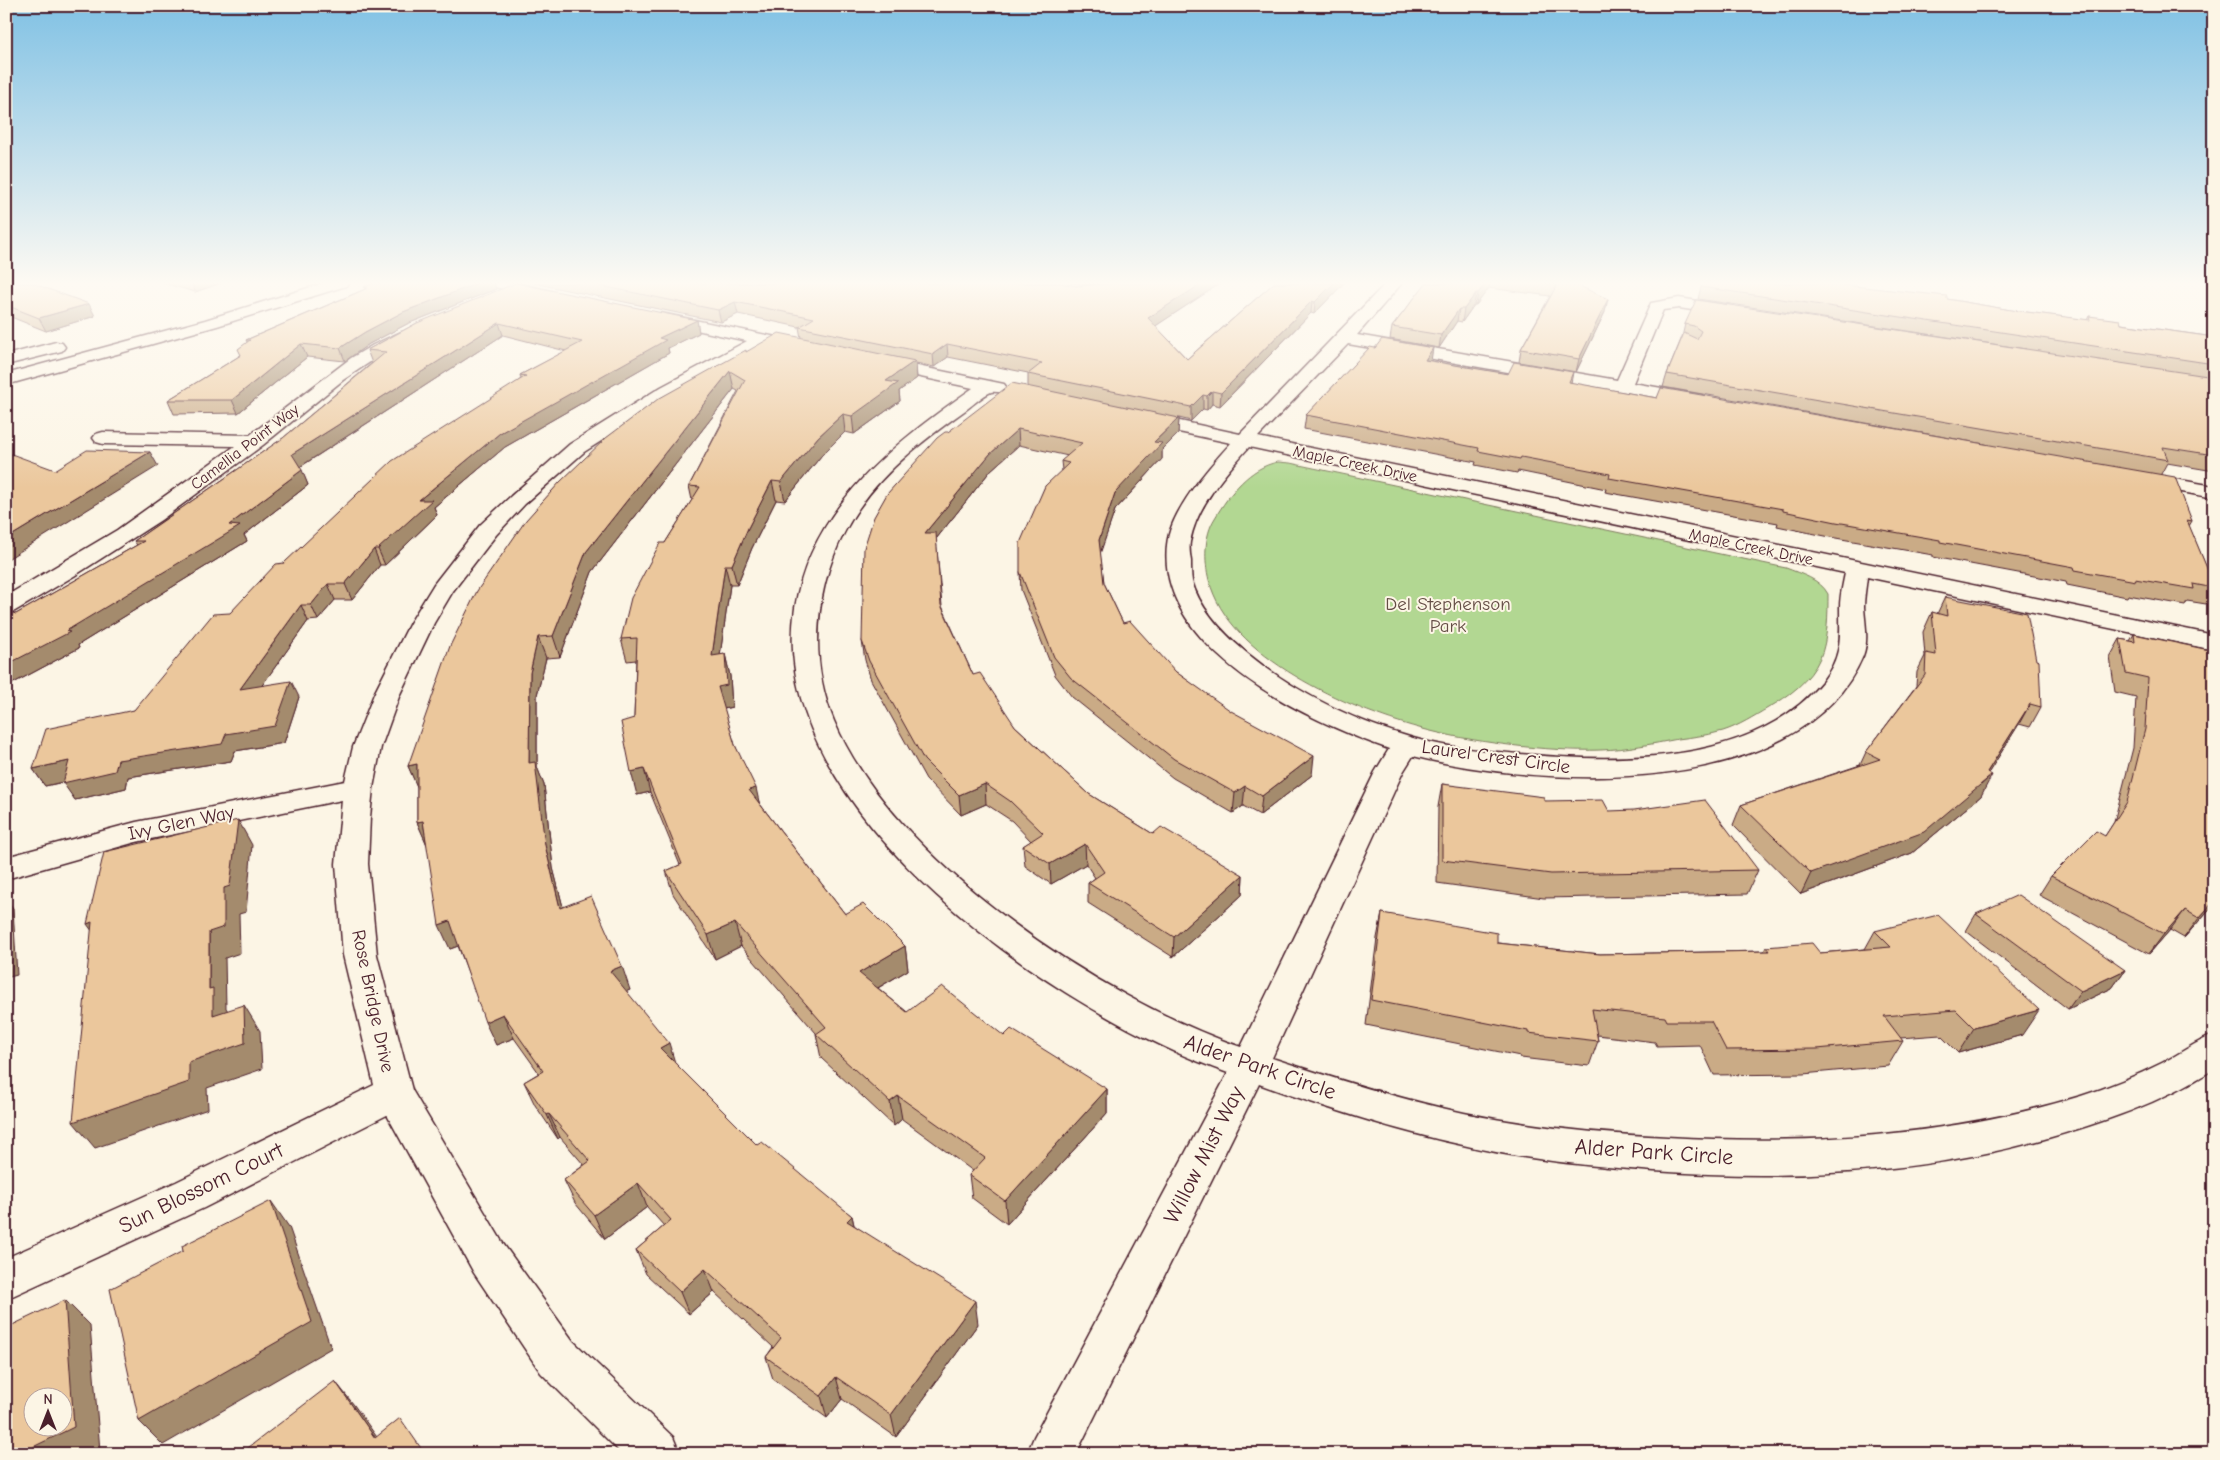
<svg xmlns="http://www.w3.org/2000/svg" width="2220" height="1460" viewBox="0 0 2220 1460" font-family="'Comic Neue',sans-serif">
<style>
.green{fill:#b2d792;stroke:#7e7b5e}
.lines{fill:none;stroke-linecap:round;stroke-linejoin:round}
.minor-casing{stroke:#4a1f2b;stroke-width:3}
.major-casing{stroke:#4a1f2b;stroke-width:3}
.minor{fill:#fcf5e5;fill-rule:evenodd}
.major{fill:#fcf5e5;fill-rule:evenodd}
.wall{fill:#caab86;stroke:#4a1f2b}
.shaded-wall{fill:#a48b6d;stroke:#4a1f2b}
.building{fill:#ebc79c;stroke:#4a1f2b;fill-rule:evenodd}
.labels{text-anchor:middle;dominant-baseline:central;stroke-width:4;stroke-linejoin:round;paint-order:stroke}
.far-street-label{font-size:16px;fill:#4a1f2b;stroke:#fcf5e5}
.park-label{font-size:19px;fill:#644d45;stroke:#fcf5e5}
.street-label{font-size:19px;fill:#4a1f2b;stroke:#fcf5e5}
.near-street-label{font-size:22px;fill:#4a1f2b;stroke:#fcf5e5}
</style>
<rect width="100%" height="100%" fill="#fcf5e5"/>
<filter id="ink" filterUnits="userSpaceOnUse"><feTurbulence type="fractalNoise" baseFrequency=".02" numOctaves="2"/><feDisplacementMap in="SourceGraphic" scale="10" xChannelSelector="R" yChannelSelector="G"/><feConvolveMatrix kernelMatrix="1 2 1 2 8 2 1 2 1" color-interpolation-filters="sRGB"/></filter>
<g filter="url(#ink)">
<path class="green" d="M 1278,462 L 1290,463 L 1786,568 C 1801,574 1820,579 1828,594 C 1828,613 1828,640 1820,658 C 1810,681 1789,696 1768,708 C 1754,716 1739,726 1723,731 C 1709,735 1693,737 1678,739 C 1652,744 1627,749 1601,750 C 1547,752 1470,742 1419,728 C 1349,709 1228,657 1209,580 C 1204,561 1204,535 1215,518 C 1229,494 1250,467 1278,462 Z"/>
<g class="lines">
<defs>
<g id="minor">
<path d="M 489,283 L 518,283 L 551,291 L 553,294 L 551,297 L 545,299 L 491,286 Z"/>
<path d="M 1386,283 L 1402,283 L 1357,335 L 1617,380 L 1651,303 L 1679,298 L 1731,306 L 1737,308 L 1739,311 L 1737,314 L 1731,316 L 1679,308 L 1663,310 L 1633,383 L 1702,395 L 1704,399 L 1702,403 L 1695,405 L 1348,344 L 1258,437 L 2214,635 L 2214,650 L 1867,577 C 1866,587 1864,597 1864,607 C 1865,624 1869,640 1863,656 C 1800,803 1540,788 1413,756 L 1403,772 L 1272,1058 C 1335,1079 1399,1099 1464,1113 C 1531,1127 1599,1134 1667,1137 C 1807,1145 1946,1137 2081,1096 C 2109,1087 2136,1076 2162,1063 C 2180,1054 2195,1042 2214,1035 L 2214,1069 C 2161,1103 2101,1123 2041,1140 C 1914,1175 1784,1180 1654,1171 C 1590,1166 1525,1160 1463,1145 C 1394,1130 1326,1108 1259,1084 L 1076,1454 L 1027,1454 L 1034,1437 L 1228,1073 C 1062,1015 763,813 795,608 C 811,507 894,443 973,388 L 873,367 L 870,363 L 873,359 L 879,358 L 1004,384 L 1007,388 L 1004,392 C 1000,393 995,391 991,392 C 983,395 974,404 967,409 C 928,437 887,467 859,508 C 817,569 805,652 834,721 C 893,861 1101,999 1241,1047 L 1375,772 L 1389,749 C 1307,721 1156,649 1167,545 C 1170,511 1209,467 1231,443 L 1136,423 L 1134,419 L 1136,415 L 1143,413 L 1240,434 ZM 1249,447 L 1845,573 C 1843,584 1840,595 1840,607 C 1840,637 1843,655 1823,681 C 1754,766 1618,763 1520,754 C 1485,751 1447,748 1413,738 C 1354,721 1296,693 1248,654 C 1225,635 1200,610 1192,581 C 1191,575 1191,567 1191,561 C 1190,555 1189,548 1190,542 C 1197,505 1225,474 1249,447 Z"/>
<path d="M 661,313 L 805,343 L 811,344 L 814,348 L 811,352 L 805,353 L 765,345 L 673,395 L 584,452 L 525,504 L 496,535 L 453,591 L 434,623 L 400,694 L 381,747 L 373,788 L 370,817 L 368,864 L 377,955 L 412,1090 L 504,1245 L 573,1341 L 673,1437 L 680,1454 L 622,1454 L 541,1373 L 474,1273 L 387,1115 L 204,1208 L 6,1299 L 6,1258 L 176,1182 L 374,1085 L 343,955 L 336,864 L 342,800 L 136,842 L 6,879 L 6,857 L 136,822 L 345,781 L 353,747 L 374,694 L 410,623 L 434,584 L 480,525 L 511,496 L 570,444 L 661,387 L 747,341 L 655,321 L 653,318 L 655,315 Z"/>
<path d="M 401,332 L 407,333 L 409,337 L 407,341 L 385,352 L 343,380 L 263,445 L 161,520 L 74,576 L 15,611 L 6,613 L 6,596 L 117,530 L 235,446 L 103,444 L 96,442 L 93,438 L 96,434 L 103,432 L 250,435 L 351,358 L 373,345 Z"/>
<path d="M 2141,473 L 2214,486 L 2214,498 L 2134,483 L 2131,479 L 2134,475 Z"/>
</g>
<g id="major">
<path d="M 324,283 L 348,283 L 346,286 L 217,326 L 6,385 L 6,374 L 205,320 Z"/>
<path d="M 56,342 L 62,343 L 65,347 L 62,351 L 6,365 L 6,355 Z"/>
</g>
</defs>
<use href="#minor" class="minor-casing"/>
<use href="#major" class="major-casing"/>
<use href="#minor" class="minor"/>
<use href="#major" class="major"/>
</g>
<g class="wall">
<path d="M 6,283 L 95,316 L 46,331 L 6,315 Z"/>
<path d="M 163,283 L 221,283 L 195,292 Z"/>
<path d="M 375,283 L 494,283 L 496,289 L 407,324 L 369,344 L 345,361 L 307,357 L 238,413 L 174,414 L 168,400 L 241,355 L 247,342 L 246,340 L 365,289 L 364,287 Z"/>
<path d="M 533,283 L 1060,283 L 1076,286 L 1221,283 L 1155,326 L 1187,359 L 1274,283 L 1344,283 L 1314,314 L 1311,313 L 1220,406 L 1212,404 L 1207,410 L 1203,409 L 1191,421 L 1179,418 L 1178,434 L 1162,450 L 1162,459 L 1115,510 L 1100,553 L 1104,583 L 1123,623 L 1176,672 L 1312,775 L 1260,815 L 1243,806 L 1233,813 L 1173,778 L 1072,697 L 1055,675 L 1021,590 L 1020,572 L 1062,470 L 1061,461 L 1068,456 L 1019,445 L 991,470 L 936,539 L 942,606 L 973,675 L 1015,726 L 1089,794 L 1153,834 L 1243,875 L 1242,895 L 1173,957 L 1088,903 L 1088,883 L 1095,878 L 1086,864 L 1051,884 L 1025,866 L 1023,846 L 1031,841 L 1012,821 L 986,804 L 961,815 L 926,779 L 871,680 L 865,660 L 862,641 L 948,432 L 1028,387 L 1028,373 L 948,357 L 934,367 L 916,363 L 917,378 L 899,391 L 900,401 L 854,434 L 845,432 L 821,456 L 785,501 L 776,500 L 752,548 L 737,585 L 730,585 L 720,655 L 725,654 L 730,676 L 732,707 L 724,709 L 735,745 L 760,804 L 845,914 L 905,946 L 908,970 L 878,988 L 907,1012 L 1004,1036 L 1107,1089 L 1107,1113 L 1007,1224 L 972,1198 L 969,1175 L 973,1171 L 902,1119 L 894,1126 L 821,1058 L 816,1034 L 816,1033 L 741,946 L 715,959 L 673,894 L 666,871 L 680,865 L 650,792 L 637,795 L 634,718 L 636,660 L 627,661 L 621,639 L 665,543 L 692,500 L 689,486 L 738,391 L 734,389 L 592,572 L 560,657 L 546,658 L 537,695 L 537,767 L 544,785 L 553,868 L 563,907 L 630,990 L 626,991 L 676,1064 L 757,1145 L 852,1216 L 854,1225 L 978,1324 L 896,1437 L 842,1399 L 827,1418 L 773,1379 L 766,1357 L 773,1347 L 714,1292 L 689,1314 L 646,1274 L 636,1250 L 664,1226 L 647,1207 L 605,1239 L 575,1203 L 564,1180 L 584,1165 L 560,1137 L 558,1139 L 535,1105 L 524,1082 L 539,1073 L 514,1038 L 496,1045 L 458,946 L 450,949 L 427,844 L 417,822 L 417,786 L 408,766 L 746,352 L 801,338 L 799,327 L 738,314 L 721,322 Z"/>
<path d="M 1070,283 L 1099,283 L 1088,285 Z"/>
<path d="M 1426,283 L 1573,283 L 1605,312 L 1576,372 L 1519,362 L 1521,349 L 1550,296 L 1489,288 L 1476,305 L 1474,305 L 1462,322 L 1457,321 L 1439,348 L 1390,339 L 1392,327 Z"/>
<path d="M 1701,287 L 1947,299 L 2011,310 L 2087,320 L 2089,316 L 2121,324 L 2214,337 L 2214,471 L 2167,463 L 2161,474 L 2192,521 L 2189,526 L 2214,585 L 2214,591 L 2206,604 L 2187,601 L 2185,605 L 2128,595 L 2127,597 L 2067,585 L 2066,582 L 1933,557 L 1933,555 L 1830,537 L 1777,526 L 1778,523 L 1605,492 L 1606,489 L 1518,471 L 1517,473 L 1475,465 L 1476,462 L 1304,429 L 1306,415 L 1431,361 L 1508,374 L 1573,372 L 1571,383 L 1657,398 L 1990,445 L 1663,387 L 1667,374 L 1682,337 L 1685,324 L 2026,349 L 1698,299 Z"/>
<path d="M 697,320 L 699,333 L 668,348 L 669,353 L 505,447 L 434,507 L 437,515 L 385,565 L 380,565 L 352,600 L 335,600 L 318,620 L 308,621 L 262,685 L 299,697 L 284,743 L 235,751 L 231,761 L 128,777 L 126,788 L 75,800 L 64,782 L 45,786 L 33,769 L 134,710 L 230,613 L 284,563 L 521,379 L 520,375 L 566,351 L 503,335 L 300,467 L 308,485 L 244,535 L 247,541 L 78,645 L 79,648 L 6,687 L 6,616 L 16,614 L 137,545 L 134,541 L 283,438 L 372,363 L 367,350 L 417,323 Z"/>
<path d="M 1945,597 L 2041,707 L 2030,727 L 2019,724 L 1988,773 L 1981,796 L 1912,853 L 1801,894 L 1733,825 L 1741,805 L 1860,765 L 1866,752 L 1916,686 L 1917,672 L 1925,656 L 1923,632 L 1932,612 L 1937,614 Z"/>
<path d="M 2134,634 L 2214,651 L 2214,904 L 2184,938 L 2170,930 L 2149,954 L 2039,895 L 2051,876 L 2105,836 L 2114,822 L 2133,748 L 2136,697 L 2115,692 L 2110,657 L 2120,639 L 2130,641 Z"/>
<path d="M 1442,784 L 1544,801 L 1609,811 L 1758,870 L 1747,894 L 1544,898 L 1437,883 L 1438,807 Z"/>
<path d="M 1382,913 L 1497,943 L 1600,954 L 1764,951 L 1766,947 L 1820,953 L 1865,949 L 1875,931 L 2022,1035 L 1958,1053 L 1940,1035 L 1900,1038 L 1903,1041 L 1888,1066 L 1803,1074 L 1714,1075 L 1700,1045 L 1657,1046 L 1655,1042 L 1597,1035 L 1598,1041 L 1589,1066 L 1521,1058 L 1520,1056 L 1366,1025 L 1377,938 Z"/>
<path d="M 1976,914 L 2125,970 L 2112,988 L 2068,1009 L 1966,931 Z"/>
</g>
<g class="shaded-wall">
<path d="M 192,283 L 221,283 L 195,292 Z"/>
<path d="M 478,283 L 494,283 L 496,289 L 407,324 L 369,344 L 345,361 L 340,348 L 365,332 L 403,312 Z"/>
<path d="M 1088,283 L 1099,283 L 1088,285 Z"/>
<path d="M 1203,283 L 1221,283 L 1148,331 L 1148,318 Z"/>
<path d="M 1334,283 L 1344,283 L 1314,314 L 1315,302 Z"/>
<path d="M 1486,283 L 1490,283 L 1489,288 L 1476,305 L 1478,293 Z"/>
<path d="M 1476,293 L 1474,305 L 1462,322 L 1464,309 Z"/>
<path d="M 1608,299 L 1605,312 L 1576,372 L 1579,359 Z"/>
<path d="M 1312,301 L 1311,313 L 1220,406 L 1221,393 Z"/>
<path d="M 735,302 L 738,314 L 721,322 L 718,310 Z"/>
<path d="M 89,304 L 95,316 L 46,331 L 39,318 Z"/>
<path d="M 1459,309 L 1457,321 L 1439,348 L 1441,335 Z"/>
<path d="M 697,320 L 699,333 L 668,348 L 669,353 L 505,447 L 434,507 L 437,515 L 385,565 L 378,549 L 419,500 L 500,433 L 659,338 Z"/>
<path d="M 499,323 L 503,335 L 298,468 L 292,454 Z"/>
<path d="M 301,344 L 307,357 L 238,413 L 232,400 Z"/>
<path d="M 947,344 L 948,357 L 934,367 L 933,354 Z"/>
<path d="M 1433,348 L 1431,361 L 1425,360 Z"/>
<path d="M 915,361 L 917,378 L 899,391 L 900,401 L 854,434 L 852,416 L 886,381 Z"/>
<path d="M 730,371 L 734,389 L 592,572 L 560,657 L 553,636 L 586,552 Z"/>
<path d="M 1212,391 L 1212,404 L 1207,410 L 1207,396 Z"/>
<path d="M 1203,395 L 1203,409 L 1191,421 L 1191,407 Z"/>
<path d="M 843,414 L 845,432 L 821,456 L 785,501 L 781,482 L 818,437 Z"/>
<path d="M 1179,418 L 1178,434 L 1162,450 L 1162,459 L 1115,510 L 1099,557 L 1099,540 L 1115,493 L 1154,442 Z"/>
<path d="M 1018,429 L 1019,445 L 991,470 L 936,539 L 925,533 L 990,454 Z"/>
<path d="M 150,452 L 158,466 L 6,560 L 6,539 Z"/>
<path d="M 302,470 L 308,485 L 244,535 L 247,541 L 78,645 L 79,648 L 6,687 L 6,665 L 66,631 L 229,525 Z"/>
<path d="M 772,481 L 776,500 L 752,548 L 737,585 L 732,565 L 748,528 Z"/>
<path d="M 374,549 L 380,565 L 352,600 L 345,584 Z"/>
<path d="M 725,565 L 730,585 L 717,677 L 712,656 Z"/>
<path d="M 328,584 L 335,600 L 318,620 L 311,605 Z"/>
<path d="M 301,605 L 308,621 L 248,705 L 240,689 Z"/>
<path d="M 538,637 L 546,658 L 537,695 L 537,767 L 544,785 L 553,868 L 569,931 L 560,908 L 545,845 L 529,763 L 530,673 Z"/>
<path d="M 725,654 L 730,676 L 732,707 L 723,709 L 718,687 Z"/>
<path d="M 291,681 L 299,697 L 284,743 L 235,751 L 231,761 L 128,777 L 126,788 L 75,800 L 63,783 L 118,760 L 226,734 Z"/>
<path d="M 2030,704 L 2019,724 L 1981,785 L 1992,775 L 1981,796 L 1912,853 L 1801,894 L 1811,873 L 1987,772 Z"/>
<path d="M 1314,756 L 1312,775 L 1260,815 L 1262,796 Z"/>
<path d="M 69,761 L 80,778 L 45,786 L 33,769 Z"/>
<path d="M 417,764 L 418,789 L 408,766 Z"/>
<path d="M 644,769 L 650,792 L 637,795 L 631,772 Z"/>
<path d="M 985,784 L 986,804 L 961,815 L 959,795 Z"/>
<path d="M 1245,786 L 1243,806 L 1233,813 L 1235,793 Z"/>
<path d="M 756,788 L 761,811 L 749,790 Z"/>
<path d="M 238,820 L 252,845 L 246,912 L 239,914 L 240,953 L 225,958 L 226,1008 L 230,1014 L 213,1015 L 209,989 L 209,932 L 224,888 Z"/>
<path d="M 423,821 L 427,845 L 417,822 Z"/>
<path d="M 1085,844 L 1086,864 L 1051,884 L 1050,864 Z"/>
<path d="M 1243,875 L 1242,895 L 1173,957 L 1174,937 Z"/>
<path d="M 6,900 L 13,909 L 17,975 L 6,978 Z"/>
<path d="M 2214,901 L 2214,904 L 2184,938 L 2199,918 Z"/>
<path d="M 2185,910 L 2170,930 L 2149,954 L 2164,934 Z"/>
<path d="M 450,921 L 461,945 L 450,949 L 439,925 Z"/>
<path d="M 92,922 L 106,950 L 87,924 Z"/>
<path d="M 735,923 L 741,946 L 715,959 L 708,935 Z"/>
<path d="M 905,946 L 908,970 L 864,996 L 859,973 Z"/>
<path d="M 622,966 L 630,990 L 618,995 L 610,971 Z"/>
<path d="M 2125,970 L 2112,988 L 2068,1009 L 2081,991 Z"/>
<path d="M 244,1005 L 260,1031 L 262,1069 L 207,1088 L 208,1109 L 95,1148 L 73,1122 L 189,1062 Z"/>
<path d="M 2039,1010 L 2022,1035 L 1958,1053 L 1974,1028 Z"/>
<path d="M 503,1014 L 514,1038 L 496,1045 L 485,1022 Z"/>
<path d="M 669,1043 L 676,1066 L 660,1048 Z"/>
<path d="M 1107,1089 L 1107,1113 L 1007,1224 L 1005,1201 Z"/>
<path d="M 898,1096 L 902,1119 L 894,1126 L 890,1102 Z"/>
<path d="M 549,1114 L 560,1137 L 558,1139 L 547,1115 Z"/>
<path d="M 638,1183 L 647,1207 L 605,1239 L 594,1215 Z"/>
<path d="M 271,1201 L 289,1227 L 331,1348 L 163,1445 L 139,1421 Z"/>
<path d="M 852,1216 L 857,1239 L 847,1221 Z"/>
<path d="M 705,1269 L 714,1292 L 689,1314 L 680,1292 Z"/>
<path d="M 65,1300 L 90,1325 L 100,1451 L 96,1454 L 34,1454 L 33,1447 Z"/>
<path d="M 975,1301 L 978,1324 L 896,1437 L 891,1415 Z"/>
<path d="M 836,1377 L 842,1399 L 827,1418 L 821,1396 Z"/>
<path d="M 335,1381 L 354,1405 L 389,1454 L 375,1438 Z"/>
</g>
<g class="building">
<path d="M 6,283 L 32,283 L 89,304 L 39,318 L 6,305 Z"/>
<path d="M 375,283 L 478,283 L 403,312 L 365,332 L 340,348 L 301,344 L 232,400 L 168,400 L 241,355 L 238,349 L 250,340 L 246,340 L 368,288 L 364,287 Z"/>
<path d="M 516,283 L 697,320 L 659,338 L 666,340 L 500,433 L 419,500 L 432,500 L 378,549 L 374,549 L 345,584 L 328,584 L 311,605 L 301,605 L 240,689 L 291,681 L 275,726 L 226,734 L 222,744 L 118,760 L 115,771 L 63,783 L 69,761 L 33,769 L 46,729 L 134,710 L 213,614 L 230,613 L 276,564 L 284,563 L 392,461 L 526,376 L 520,375 L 582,342 L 499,323 L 292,454 L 302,470 L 229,525 L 240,526 L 66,631 L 70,632 L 6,665 L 6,616 L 13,613 L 16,614 L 144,541 L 134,541 L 283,438 L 386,352 L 367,350 L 417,323 Z"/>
<path d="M 587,283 L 1060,283 L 1076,286 L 1110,284 L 1113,283 L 1203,283 L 1148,318 L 1187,359 L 1274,283 L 1334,283 L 1315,302 L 1312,301 L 1221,393 L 1212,391 L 1207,396 L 1203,395 L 1191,407 L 1028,374 L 1042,363 L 947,344 L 933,354 L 799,327 L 814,318 L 735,302 L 718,310 Z"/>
<path d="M 1426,283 L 1486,283 L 1478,293 L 1476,293 L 1464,309 L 1459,309 L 1441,335 L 1392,327 Z"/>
<path d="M 1543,283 L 1573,283 L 1608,299 L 1579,359 L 1521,349 L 1557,285 Z"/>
<path d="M 1703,283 L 1826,283 L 1947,296 L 1947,299 L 2011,310 L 2090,320 L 2089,316 L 2120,320 L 2121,324 L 2214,337 L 2214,364 L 1701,287 Z"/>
<path d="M 1696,300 L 2214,377 L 2214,455 L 2163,447 L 2168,460 L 1667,374 L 1684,333 L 1697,339 L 1701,331 L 1694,326 L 1685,324 Z"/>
<path d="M 779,333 L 915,361 L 886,381 L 898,383 L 852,416 L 843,414 L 818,437 L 781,482 L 772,481 L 748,528 L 732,565 L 725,565 L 712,656 L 725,654 L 727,685 L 718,687 L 735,745 L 756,788 L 749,790 L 845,914 L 863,904 L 905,946 L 859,973 L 907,1012 L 942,986 L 1004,1036 L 1011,1029 L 1107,1089 L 1005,1201 L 969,1175 L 985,1158 L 898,1096 L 890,1102 L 816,1034 L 826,1027 L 735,923 L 708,935 L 666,871 L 682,864 L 644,769 L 631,772 L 621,722 L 634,718 L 637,638 L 621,639 L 631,598 L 660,543 L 665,543 L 700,487 L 689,486 L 745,380 L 730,371 L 586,552 L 553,636 L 538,637 L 530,673 L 529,763 L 535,762 L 545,845 L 560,908 L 591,896 L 622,966 L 610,971 L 669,1043 L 660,1048 L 757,1145 L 762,1142 L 852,1216 L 847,1221 L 975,1301 L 891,1415 L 836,1377 L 821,1396 L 766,1357 L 781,1338 L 705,1269 L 680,1292 L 636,1250 L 671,1220 L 638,1183 L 594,1215 L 564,1180 L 590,1161 L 549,1114 L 547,1115 L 524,1082 L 543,1071 L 503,1014 L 485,1022 L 450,921 L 439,925 L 423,821 L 417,822 L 417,764 L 408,766 L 450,646 L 477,591 L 526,520 L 560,482 L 606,438 L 658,399 L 746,350 L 746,352 Z"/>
<path d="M 1382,339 L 1433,348 L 1425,360 L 1508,374 L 1514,362 L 1573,372 L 1569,382 L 1657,398 L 1661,388 L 2175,477 L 2192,521 L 2187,520 L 2214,585 L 2214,588 L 2193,584 L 2194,589 L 2135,579 L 2136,581 L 2075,570 L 2074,567 L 1940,542 L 1940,540 L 1836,522 L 1783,511 L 1783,509 L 1609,478 L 1610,474 L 1521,457 L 1520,459 L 1478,451 L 1479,448 L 1306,415 L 1370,347 L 1375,348 Z"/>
<path d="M 1012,383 L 1179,418 L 1154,442 L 1162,443 L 1115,493 L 1099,540 L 1104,583 L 1123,623 L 1130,621 L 1176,672 L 1231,711 L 1314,756 L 1262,796 L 1245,786 L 1235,793 L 1174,759 L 1071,678 L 1054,657 L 1020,572 L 1020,543 L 1045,486 L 1069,463 L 1061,461 L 1082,443 L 1018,429 L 990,454 L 925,533 L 936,533 L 941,605 L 973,675 L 980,673 L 1015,726 L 1089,794 L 1153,834 L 1161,827 L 1243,875 L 1174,937 L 1088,883 L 1104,872 L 1085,844 L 1050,864 L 1023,846 L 1043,833 L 1010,801 L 985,784 L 959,795 L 924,760 L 869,661 L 862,641 L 864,548 L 874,517 L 887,494 L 937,438 L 945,432 L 948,432 Z"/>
<path d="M 87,450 L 150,452 L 6,539 L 6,452 L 55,470 Z"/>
<path d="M 1945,597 L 2027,613 L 2036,660 L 2039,661 L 2041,707 L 2030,704 L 1987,772 L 1992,775 L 1924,832 L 1811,873 L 1741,805 L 1880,759 L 1866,752 L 1925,675 L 1926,653 L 1936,655 L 1932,612 L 1947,616 Z"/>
<path d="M 2134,634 L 2214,651 L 2214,901 L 2199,918 L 2185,910 L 2164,934 L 2051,876 L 2096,831 L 2105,836 L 2127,802 L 2145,729 L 2148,678 L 2126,673 L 2120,639 L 2135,642 Z"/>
<path d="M 1442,784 L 1544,797 L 1544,801 L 1603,800 L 1609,811 L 1634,810 L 1705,800 L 1758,870 L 1551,874 L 1442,860 Z"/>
<path d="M 238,820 L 230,886 L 224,888 L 224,927 L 209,932 L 209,989 L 213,988 L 213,1015 L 244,1005 L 245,1043 L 189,1062 L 189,1082 L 73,1122 L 92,922 L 87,924 L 104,852 Z"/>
<path d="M 2018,895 L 2125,970 L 2081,991 L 1976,914 Z"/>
<path d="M 1382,913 L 1497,933 L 1497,943 L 1600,954 L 1769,951 L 1766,947 L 1812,943 L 1820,953 L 1891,947 L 1875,931 L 1938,915 L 2039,1010 L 1974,1028 L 1956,1010 L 1884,1016 L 1903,1041 L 1817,1049 L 1726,1050 L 1711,1021 L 1667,1021 L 1665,1017 L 1592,1009 L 1598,1041 L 1528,1033 L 1528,1031 L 1371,1000 Z"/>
<path d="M 271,1201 L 312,1322 L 139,1421 L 110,1289 L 183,1251 L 182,1246 Z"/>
<path d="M 65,1300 L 74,1427 L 33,1447 L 34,1454 L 6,1454 L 6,1328 ZM 32,1398 L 62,1398 L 62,1428 L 32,1428 Z"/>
<path d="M 335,1381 L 375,1438 L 400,1418 L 425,1454 L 240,1454 Z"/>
</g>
</g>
<linearGradient id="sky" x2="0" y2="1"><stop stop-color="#80c1e4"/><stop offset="0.58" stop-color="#fefaf3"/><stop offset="1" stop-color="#fefaf3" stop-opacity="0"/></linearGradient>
<rect width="2220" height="488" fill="url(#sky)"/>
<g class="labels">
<g class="far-street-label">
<text transform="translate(245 447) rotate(-37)">Camellia Point Way</text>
<text transform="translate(1355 464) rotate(12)">Maple Creek Drive</text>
<text transform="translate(1751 547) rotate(12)">Maple Creek Drive</text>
</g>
<g class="park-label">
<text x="1448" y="604">Del Stephenson<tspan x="1448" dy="22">Park</tspan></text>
</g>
<g class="street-label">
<text transform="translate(1496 757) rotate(8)">Laurel Crest Circle</text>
<text transform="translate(181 823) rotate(-12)">Ivy Glen Way</text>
<text transform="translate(373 1001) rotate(78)">Rose Bridge Drive</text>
</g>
<g class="near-street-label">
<text transform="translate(1260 1067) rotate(19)">Alder Park Circle</text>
<text transform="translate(1654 1152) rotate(4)">Alder Park Circle</text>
<text transform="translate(1204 1155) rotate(-63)">Willow Mist Way</text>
<text transform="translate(201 1188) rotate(-26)">Sun Blossom Court</text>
</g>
</g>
<rect width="2220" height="1460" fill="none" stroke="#fcf5e5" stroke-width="25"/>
<rect x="12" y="12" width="2195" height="1435" fill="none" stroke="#4a1f2b" stroke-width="2" filter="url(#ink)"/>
<g transform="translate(48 1412)"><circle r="24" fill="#fcf5e5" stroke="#b59f9b"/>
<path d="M0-4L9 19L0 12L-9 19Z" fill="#4a1f2b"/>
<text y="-8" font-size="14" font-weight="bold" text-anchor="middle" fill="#4a1f2b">N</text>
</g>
</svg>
